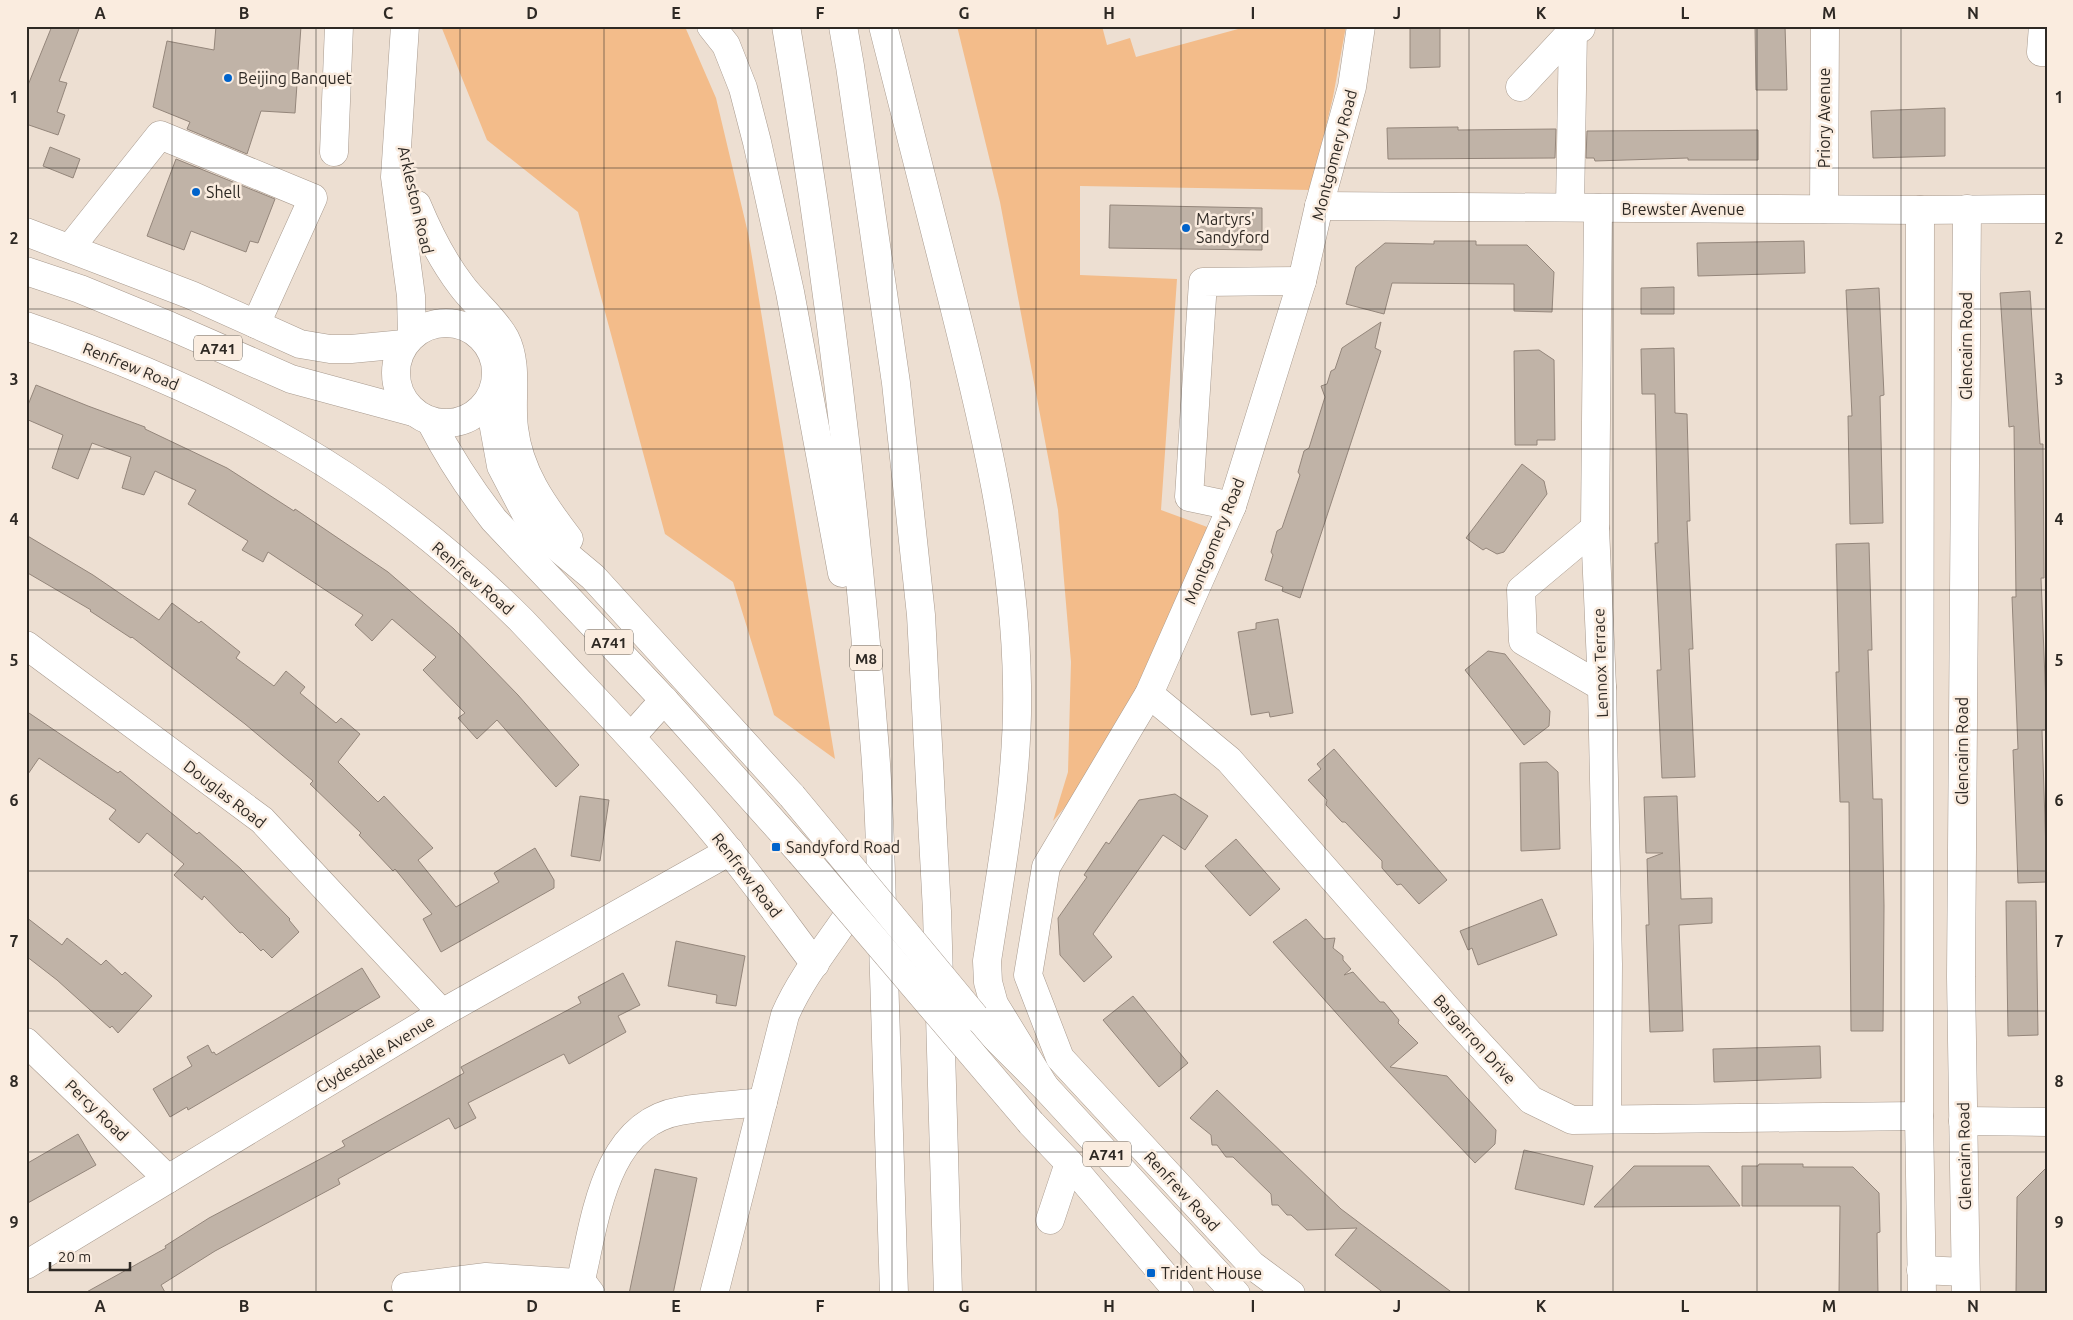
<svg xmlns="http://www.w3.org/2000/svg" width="2073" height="1320" viewBox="0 0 2073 1320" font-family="Ubuntu,sans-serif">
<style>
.green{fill:#f3bc8a}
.building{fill:#c0b3a7;stroke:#94867b}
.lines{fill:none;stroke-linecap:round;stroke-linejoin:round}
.minor-casing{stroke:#a89a8e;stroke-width:29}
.major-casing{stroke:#a89a8e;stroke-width:29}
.highway-casing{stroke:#a89a8e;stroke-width:29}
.minor{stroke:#fff;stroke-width:28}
.major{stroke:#fff;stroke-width:28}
.highway{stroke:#fff;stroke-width:28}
.major-bridge-casing{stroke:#a89a8e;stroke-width:29;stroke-linecap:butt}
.major-bridge{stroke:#fff;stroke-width:28}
.grid{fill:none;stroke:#2e2924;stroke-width:1;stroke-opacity:0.55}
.poi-dot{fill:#0063cb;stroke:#faecdf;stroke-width:2}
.labels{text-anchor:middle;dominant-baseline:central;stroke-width:5;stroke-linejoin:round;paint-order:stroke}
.shield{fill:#faecdf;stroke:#6b645c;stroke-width:1}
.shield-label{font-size:15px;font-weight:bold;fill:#2e2924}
.poi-label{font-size:16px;fill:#2e2924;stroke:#faecdf;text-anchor:start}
.street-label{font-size:16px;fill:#2e2924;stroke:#faecdf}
.neatline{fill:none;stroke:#2e2924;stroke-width:2}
.grid-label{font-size:16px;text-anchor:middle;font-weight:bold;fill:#2e2924}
</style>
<rect width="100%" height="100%" fill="#eddfd2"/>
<g class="green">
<path d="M 441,26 L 682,26 L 686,29 L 716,98 L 748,233 L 835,759 L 774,715 L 733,582 L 665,534 L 578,212 L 487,140 Z"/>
<path d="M 957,26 L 1102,26 L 1107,45 L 1130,38 L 1136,57 L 1249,26 L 1346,26 L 1333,97 L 1311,190 L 1080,186 L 1080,275 L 1177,279 L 1161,510 L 1210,528 L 1161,645 L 1084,785 L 1053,821 L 1068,772 L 1071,662 L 1058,510 L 1000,202 Z"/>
</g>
<g class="building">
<path d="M 52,26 L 80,26 L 59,81 L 67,83 L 57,112 L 65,115 L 58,135 L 26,124 L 26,90 Z"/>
<path d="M 216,26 L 301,26 L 295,113 L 261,111 L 247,154 L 187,129 L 190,122 L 153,107 L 167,41 L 214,50 Z"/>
<path d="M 1410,26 L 1440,26 L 1440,67 L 1410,68 Z"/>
<path d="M 1755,26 L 1785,26 L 1787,90 L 1756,90 Z"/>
<path d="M 1945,108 L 1945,156 L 1873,158 L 1871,111 Z"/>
<path d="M 1458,127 L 1458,130 L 1556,129 L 1555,158 L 1388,159 L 1387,128 Z"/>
<path d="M 1758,130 L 1758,160 L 1688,160 L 1688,158 L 1595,161 L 1594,158 L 1586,158 L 1587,131 Z"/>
<path d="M 50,147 L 80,159 L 73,178 L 43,166 Z"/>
<path d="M 176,159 L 275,199 L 258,243 L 250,241 L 246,252 L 191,231 L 184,250 L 147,236 Z"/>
<path d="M 1110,205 L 1262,208 L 1262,250 L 1109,248 Z"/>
<path d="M 1434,241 L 1476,241 L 1476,245 L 1527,245 L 1554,272 L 1552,312 L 1514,311 L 1514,284 L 1392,283 L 1384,314 L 1346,304 L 1356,267 L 1385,243 L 1434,244 Z"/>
<path d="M 1804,241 L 1805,273 L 1698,276 L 1697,243 Z"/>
<path d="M 1674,287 L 1674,314 L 1641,314 L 1641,288 Z"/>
<path d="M 1879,288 L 1884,395 L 1880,396 L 1883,523 L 1850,524 L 1848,416 L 1852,416 L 1846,290 Z"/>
<path d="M 2030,291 L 2040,444 L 2043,444 L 2044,578 L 2041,578 L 2047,730 L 2042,730 L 2047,882 L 2018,883 L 2013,750 L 2018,749 L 2012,597 L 2016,597 L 2014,426 L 2009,427 L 2000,293 Z"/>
<path d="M 1381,322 L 1375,348 L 1381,351 L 1300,598 L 1282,591 L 1283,587 L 1265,580 L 1273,555 L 1271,552 L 1277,531 L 1282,528 L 1300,475 L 1298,472 L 1304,451 L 1309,448 L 1325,397 L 1321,386 L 1327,384 L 1331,371 L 1335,369 L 1342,348 Z"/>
<path d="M 1674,348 L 1675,413 L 1687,414 L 1690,521 L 1687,521 L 1693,649 L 1689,649 L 1695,777 L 1662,778 L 1657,670 L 1661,670 L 1655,543 L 1658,543 L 1655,394 L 1642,394 L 1641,349 Z"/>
<path d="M 1539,350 L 1554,360 L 1555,440 L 1537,440 L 1537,445 L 1515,445 L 1514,351 Z"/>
<path d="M 36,385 L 88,406 L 145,427 L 145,429 L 227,468 L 294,511 L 295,509 L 388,572 L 454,629 L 518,695 L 579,765 L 556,787 L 497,720 L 477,739 L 458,718 L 465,713 L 423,670 L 436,657 L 392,619 L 372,641 L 355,625 L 363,615 L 268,552 L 263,562 L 242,550 L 248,541 L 188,504 L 196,490 L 155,471 L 144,495 L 122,488 L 131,457 L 92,443 L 78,479 L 52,468 L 63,435 L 26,419 L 26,410 Z"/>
<path d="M 1522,464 L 1544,481 L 1547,494 L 1504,552 L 1497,554 L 1486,548 L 1483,550 L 1466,538 Z"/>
<path d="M 26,535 L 93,575 L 159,620 L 172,603 L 199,623 L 201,621 L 240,652 L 236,658 L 274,686 L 286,671 L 305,687 L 300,693 L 336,723 L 341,718 L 360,734 L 338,762 L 378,802 L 384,796 L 433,848 L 418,860 L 456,907 L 499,882 L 494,873 L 535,848 L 554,880 L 554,888 L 441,952 L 423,919 L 432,914 L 395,869 L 393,871 L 359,835 L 361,833 L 310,784 L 313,781 L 245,724 L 132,637 L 131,638 L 90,611 L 91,610 L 26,572 Z"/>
<path d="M 1869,543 L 1872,650 L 1868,650 L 1873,799 L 1882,799 L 1884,906 L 1883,1031 L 1851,1031 L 1849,802 L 1840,802 L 1836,672 L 1839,672 L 1836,544 Z"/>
<path d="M 1278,619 L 1293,713 L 1270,717 L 1269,712 L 1251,715 L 1238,632 L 1256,629 L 1256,623 Z"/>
<path d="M 1488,651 L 1505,654 L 1550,711 L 1549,726 L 1524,745 L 1465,670 Z"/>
<path d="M 26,711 L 118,773 L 120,771 L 197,834 L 199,832 L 240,868 L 290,919 L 289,920 L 299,932 L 272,958 L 263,949 L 261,951 L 242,932 L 240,933 L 204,896 L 202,900 L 174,875 L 184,864 L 147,833 L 139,843 L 109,819 L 116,810 L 39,758 L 26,777 Z"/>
<path d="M 1334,749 L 1447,880 L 1419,904 L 1401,884 L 1397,885 L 1382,868 L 1382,861 L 1345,822 L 1342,822 L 1326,805 L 1327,800 L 1308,780 L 1321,769 L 1317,764 Z"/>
<path d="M 1547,762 L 1558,772 L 1560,849 L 1521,851 L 1520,763 Z"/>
<path d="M 1175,794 L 1208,816 L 1185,850 L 1163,835 L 1093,934 L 1112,957 L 1084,982 L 1060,955 L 1058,918 L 1087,877 L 1084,875 L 1106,842 L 1109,844 L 1139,800 Z"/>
<path d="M 580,796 L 609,800 L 600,861 L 571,856 Z"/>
<path d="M 1677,796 L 1681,899 L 1712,898 L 1712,923 L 1679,925 L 1683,1031 L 1650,1032 L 1646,925 L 1649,925 L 1647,859 L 1663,853 L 1646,853 L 1644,797 Z"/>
<path d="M 1236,839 L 1280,889 L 1250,916 L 1205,866 Z"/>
<path d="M 1542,899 L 1557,935 L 1478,965 L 1472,948 L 1468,950 L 1460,931 Z"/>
<path d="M 2006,901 L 2036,901 L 2038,1035 L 2008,1036 Z"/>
<path d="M 26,917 L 62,945 L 67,938 L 101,965 L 106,960 L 122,975 L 125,972 L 152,996 L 118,1033 L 112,1026 L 110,1028 L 57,980 L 26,956 Z"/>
<path d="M 1306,919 L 1324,939 L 1335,938 L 1333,948 L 1343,956 L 1343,960 L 1351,969 L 1344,975 L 1353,972 L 1380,1002 L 1384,1002 L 1399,1020 L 1398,1023 L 1418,1043 L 1390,1067 L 1447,1076 L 1496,1130 L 1495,1144 L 1475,1163 L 1387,1070 L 1273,942 Z"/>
<path d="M 676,941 L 745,956 L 736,1006 L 716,1003 L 717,995 L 668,986 Z"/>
<path d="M 362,968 L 380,997 L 188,1110 L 187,1107 L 170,1117 L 153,1089 L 192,1066 L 187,1057 L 208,1045 L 212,1053 L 214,1052 L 216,1055 Z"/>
<path d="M 623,973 L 640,1005 L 618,1016 L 626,1032 L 569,1064 L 564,1054 L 468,1103 L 476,1118 L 455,1129 L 449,1118 L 338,1179 L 340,1184 L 215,1251 L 161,1285 L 166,1294 L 83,1294 L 166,1248 L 165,1246 L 209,1218 L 345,1146 L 342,1141 L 464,1073 L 461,1067 L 581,1003 L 578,997 Z"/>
<path d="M 1133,996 L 1188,1063 L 1159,1087 L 1103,1020 Z"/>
<path d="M 1820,1046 L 1821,1078 L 1714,1082 L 1713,1049 Z"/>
<path d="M 1217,1090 L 1341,1209 L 1454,1294 L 1385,1294 L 1335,1255 L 1357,1228 L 1307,1230 L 1291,1215 L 1287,1215 L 1278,1205 L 1272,1205 L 1271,1194 L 1233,1157 L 1226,1157 L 1217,1145 L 1212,1145 L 1211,1135 L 1190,1118 Z"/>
<path d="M 78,1134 L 96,1165 L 26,1204 L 26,1164 Z"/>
<path d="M 1524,1150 L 1593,1166 L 1584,1205 L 1515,1189 Z"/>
<path d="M 1759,1164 L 1803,1164 L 1803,1167 L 1853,1167 L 1879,1193 L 1880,1232 L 1877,1233 L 1878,1294 L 1839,1294 L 1840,1206 L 1742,1206 L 1742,1166 L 1758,1166 Z"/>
<path d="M 1634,1166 L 1709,1166 L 1740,1206 L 1594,1207 Z"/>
<path d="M 2047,1167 L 2047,1294 L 2016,1294 L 2017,1197 Z"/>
<path d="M 655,1169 L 697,1178 L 673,1294 L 629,1294 Z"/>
</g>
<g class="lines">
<defs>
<g id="minor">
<path d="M 2043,26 L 2041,52 L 2047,52"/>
<path d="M 1520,87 L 1573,30 L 1581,28"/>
<path d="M 334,152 L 339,26"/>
<path d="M 1319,206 L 1920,210 L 2047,209"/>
<path d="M 1570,207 L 1573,30"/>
<path d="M 1598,208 L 1595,528 L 1602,687 L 1608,964 L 1607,1119"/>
<path d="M 1824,209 L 1825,26"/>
<path d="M 1920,210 L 1919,1116 L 1922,1294"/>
<path d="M 70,248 L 160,135 L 313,198 L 256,324"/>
<path d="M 26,326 C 137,364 247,411 345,476 C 407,517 469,568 522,621 C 542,642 562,664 582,685 C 633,739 684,794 730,852 C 760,889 787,927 815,964"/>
<path d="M 1232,506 L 1189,497 L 1203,282 L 1302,281"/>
<path d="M 1595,528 L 1521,590 L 1523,641 L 1602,687"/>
<path d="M 26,645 L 262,820 L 442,1013"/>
<path d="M 1149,694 L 1229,760 L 1458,1021 L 1531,1100 L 1572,1120 L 1919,1116"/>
<path d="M 631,737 L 664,700"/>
<path d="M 26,1042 L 168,1179"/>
<path d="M 1963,1121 L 2047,1122"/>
<path d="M 1050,1220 L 1069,1163"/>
<path d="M 26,1265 L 442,1013 L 730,851"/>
<path d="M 1921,1270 L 1965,1272"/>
<path d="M 580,1284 C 595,1223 603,1124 680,1111 C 707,1106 736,1105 763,1102"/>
<path d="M 406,1287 L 486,1277 L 577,1283 L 585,1286 L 591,1294"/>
<path d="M 714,1294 L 785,1015 C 801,978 828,945 851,911"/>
<path d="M 1291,1294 L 1252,1265 L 1060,1058 L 1028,975 L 1046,867 L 1149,694 L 1232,506 L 1302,281 L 1319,206 L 1352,87 L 1361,26"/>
<path d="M 1966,1294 L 1961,977 L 1967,209"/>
</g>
<g id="major">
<path d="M 405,26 L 395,177 L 411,296 L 412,335"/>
<path d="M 417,205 C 429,234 442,260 461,285 C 474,303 494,318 505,338 C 519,365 510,399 514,428 C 519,472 543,505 569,539"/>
<path d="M 26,232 L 191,295 L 300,344 L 330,349 L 351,349 L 404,344"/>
<path d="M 26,271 L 80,289 L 170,326 L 291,379 L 413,412"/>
<circle cx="446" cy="373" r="50"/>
<path d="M 489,400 L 501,466 L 526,514 L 545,537 L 593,577 L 792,796"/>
<path d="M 431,422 C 449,457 470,489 494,520 L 664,700 L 800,852"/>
<path d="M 975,1017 L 1045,1087 L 1236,1294"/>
<path d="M 1031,1123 L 1069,1163 L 1180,1294"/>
</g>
<g id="highway">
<path d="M 711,26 L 726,45 L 743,88 L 757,142 L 790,292 L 842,573"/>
<path d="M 786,26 C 827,266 856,508 875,750 C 880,814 881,878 883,942 C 887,1059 891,1176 894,1294"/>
<path d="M 843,26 L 850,66 L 896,383 L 921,615 L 937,911 L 948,1294"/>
<path d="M 883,26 C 905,114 928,202 950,290 C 983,420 1015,551 1017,685 C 1019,778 1001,870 987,961 L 988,982 L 994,1004 L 1045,1087"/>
</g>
</defs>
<use href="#minor" class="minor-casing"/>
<use href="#major" class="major-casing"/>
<use href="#highway" class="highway-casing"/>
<use href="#minor" class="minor"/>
<use href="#major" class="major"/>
<use href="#highway" class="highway"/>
<defs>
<g id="major-bridge">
<path d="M 792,796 L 975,1017"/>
<path d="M 800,852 L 1031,1123"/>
</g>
</defs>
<use href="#major-bridge" class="major-bridge-casing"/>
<use href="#major-bridge" class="major-bridge"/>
</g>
<path class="grid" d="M 172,26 L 172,1294M 316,26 L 316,1294M 460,26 L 460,1294M 604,26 L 604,1294M 748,26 L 748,1294M 892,26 L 892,1294M 1036,26 L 1036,1294M 1181,26 L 1181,1294M 1325,26 L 1325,1294M 1469,26 L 1469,1294M 1613,26 L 1613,1294M 1757,26 L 1757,1294M 1901,26 L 1901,1294M 26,168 L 2047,168M 26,309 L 2047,309M 26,449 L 2047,449M 26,590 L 2047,590M 26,730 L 2047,730M 26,871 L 2047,871M 26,1011 L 2047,1011M 26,1152 L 2047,1152"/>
<g class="poi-dot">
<circle cx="228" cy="78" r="5"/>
<circle cx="196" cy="192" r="5"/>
<circle cx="1186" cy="228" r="5"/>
<rect x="771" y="842" width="10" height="10" rx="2.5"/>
<rect x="1146" y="1268" width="10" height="10" rx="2.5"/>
</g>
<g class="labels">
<g class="shield">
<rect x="194" y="335.5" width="48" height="25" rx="4"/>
<rect x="585" y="629.5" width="48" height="25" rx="4"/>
<rect x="850" y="645.5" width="32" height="25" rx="4"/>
<rect x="1083" y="1141.5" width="48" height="25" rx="4"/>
</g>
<g class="shield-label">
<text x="218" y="348">A741</text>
<text x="609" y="642">A741</text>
<text x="866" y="658">M8</text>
<text x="1107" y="1154">A741</text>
</g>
<g class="poi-label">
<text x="238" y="78">Beijing Banquet</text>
<text x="206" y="192">Shell</text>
<text x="1196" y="219">Martyrs'<tspan x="1196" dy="18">Sandyford</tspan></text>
<text x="786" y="847">Sandyford Road</text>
<text x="1161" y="1273">Trident House</text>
</g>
<g class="street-label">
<text transform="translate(1824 118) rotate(-90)">Priory Avenue</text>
<text transform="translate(1334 155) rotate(-75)">Montgomery Road</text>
<text transform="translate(416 200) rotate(77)">Arkleston Road</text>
<text x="1683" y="209">Brewster Avenue</text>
<text transform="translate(1966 346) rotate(-90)">Glencairn Road</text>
<text transform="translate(131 366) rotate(22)">Renfrew Road</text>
<text transform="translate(1214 541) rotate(-68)">Montgomery Road</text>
<text transform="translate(473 578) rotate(41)">Renfrew Road</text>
<text transform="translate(1600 663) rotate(-92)">Lennox Terrace</text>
<text transform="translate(1962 751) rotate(-90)">Glencairn Road</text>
<text transform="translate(225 794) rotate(38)">Douglas Road</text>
<text transform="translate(747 875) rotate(52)">Renfrew Road</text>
<text transform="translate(1475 1039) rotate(48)">Bargarron Drive</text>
<text transform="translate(375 1054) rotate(-31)">Clydesdale Avenue</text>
<text transform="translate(97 1110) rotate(44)">Percy Road</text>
<text transform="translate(1964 1156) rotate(-91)">Glencairn Road</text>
<text transform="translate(1182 1191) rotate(47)">Renfrew Road</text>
</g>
</g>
<rect width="2073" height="1320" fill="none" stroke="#faecdf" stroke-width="55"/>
<path d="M50 1262v8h80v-8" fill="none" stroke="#2e2924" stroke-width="2.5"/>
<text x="58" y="1262" font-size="15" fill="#2e2924" stroke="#faecdf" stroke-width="4" paint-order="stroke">20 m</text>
<rect x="28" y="28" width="2018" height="1264" class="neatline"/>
<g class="grid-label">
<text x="100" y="19">A</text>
<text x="244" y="19">B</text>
<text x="388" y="19">C</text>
<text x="532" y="19">D</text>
<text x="676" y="19">E</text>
<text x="820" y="19">F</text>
<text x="964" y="19">G</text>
<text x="1109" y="19">H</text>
<text x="1253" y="19">I</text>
<text x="1397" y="19">J</text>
<text x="1541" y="19">K</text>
<text x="1685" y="19">L</text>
<text x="1829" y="19">M</text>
<text x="1973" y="19">N</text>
<text x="14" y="103">1</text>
<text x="2059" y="103">1</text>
<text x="14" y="244">2</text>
<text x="2059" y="244">2</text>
<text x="14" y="385">3</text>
<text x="2059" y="385">3</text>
<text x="14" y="525">4</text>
<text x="2059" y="525">4</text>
<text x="14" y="666">5</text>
<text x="2059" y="666">5</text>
<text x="14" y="806">6</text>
<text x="2059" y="806">6</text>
<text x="14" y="947">7</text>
<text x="2059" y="947">7</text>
<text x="14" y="1087">8</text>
<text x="2059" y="1087">8</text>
<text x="14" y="1228">9</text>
<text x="2059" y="1228">9</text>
<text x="100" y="1312">A</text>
<text x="244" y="1312">B</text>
<text x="388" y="1312">C</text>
<text x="532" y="1312">D</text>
<text x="676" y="1312">E</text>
<text x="820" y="1312">F</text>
<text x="964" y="1312">G</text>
<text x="1109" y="1312">H</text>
<text x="1253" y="1312">I</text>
<text x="1397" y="1312">J</text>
<text x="1541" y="1312">K</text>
<text x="1685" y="1312">L</text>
<text x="1829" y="1312">M</text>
<text x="1973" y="1312">N</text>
</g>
</svg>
